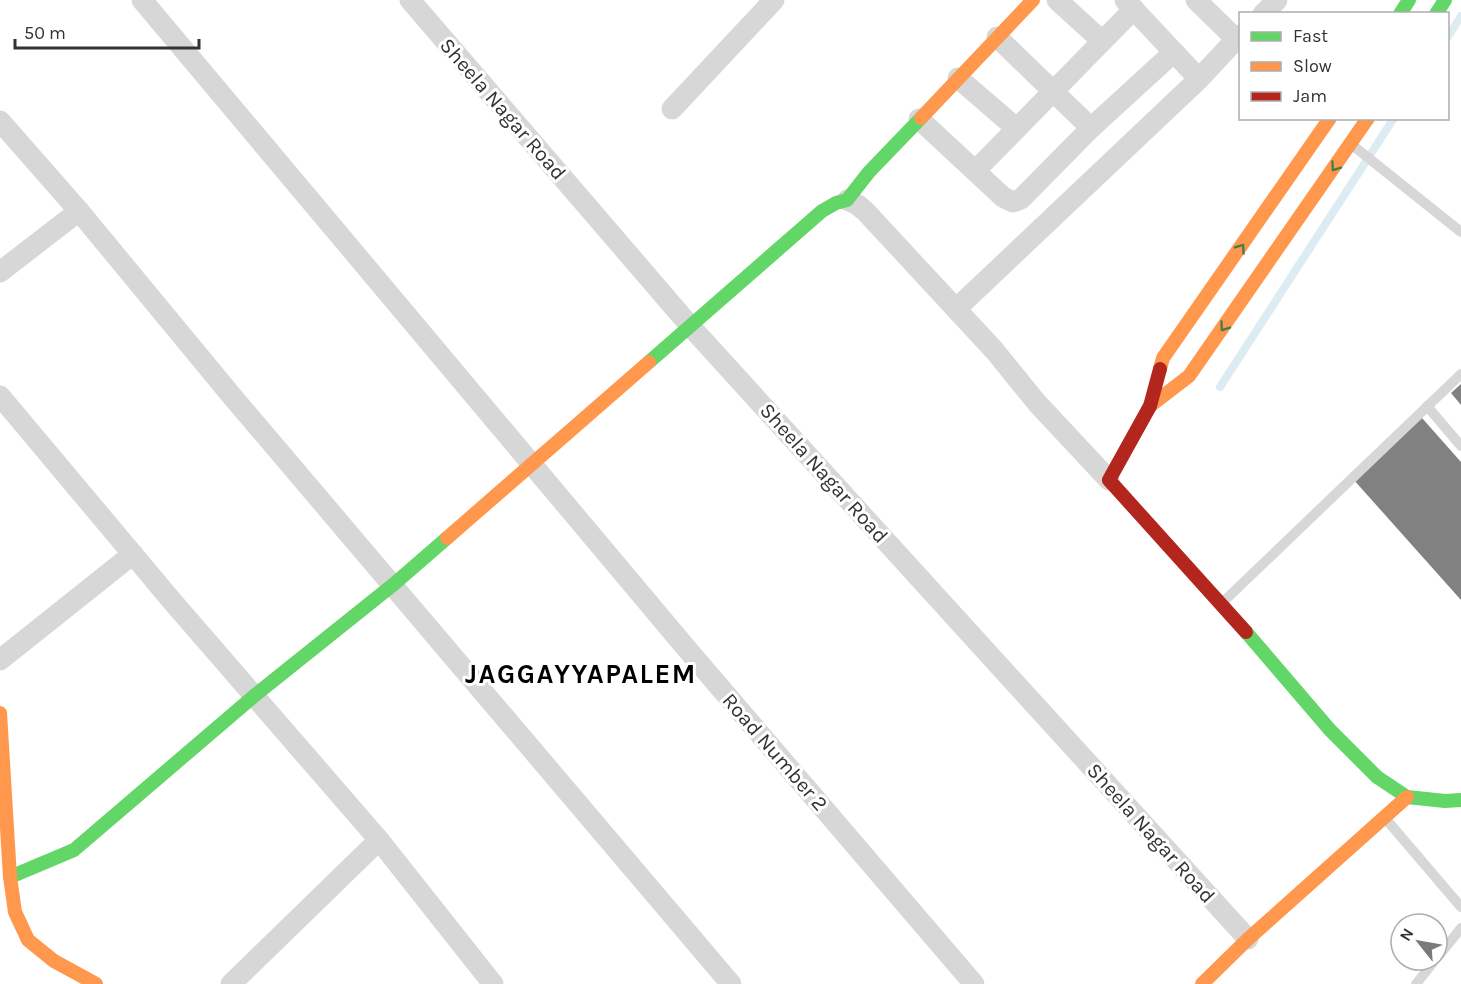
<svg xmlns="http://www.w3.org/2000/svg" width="1461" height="984" viewBox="0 0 1461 984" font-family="Karla,sans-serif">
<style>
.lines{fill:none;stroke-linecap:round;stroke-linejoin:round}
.stream{stroke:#ddebf3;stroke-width:8}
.building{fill:#818181}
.lane{stroke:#d7d7d7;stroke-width:10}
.street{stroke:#d7d7d7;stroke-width:21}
.fast{stroke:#63d668;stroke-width:14}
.slow{stroke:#ff974d;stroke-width:14}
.jam{stroke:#b3261e;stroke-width:14}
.oneway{stroke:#497c4b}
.labels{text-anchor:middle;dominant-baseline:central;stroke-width:6;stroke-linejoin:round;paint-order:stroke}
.street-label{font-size:21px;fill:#333;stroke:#fff}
.district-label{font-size:27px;font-weight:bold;letter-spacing:1.5px;fill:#000;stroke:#fff}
</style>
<rect width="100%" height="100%" fill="#fff"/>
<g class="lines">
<g class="stream">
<path d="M 1448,37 L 1461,16"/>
<path d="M 1220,387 L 1394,118"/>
</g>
</g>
<g class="building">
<path d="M 1461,384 L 1461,405 L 1451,393 Z"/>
<path d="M 1422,418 L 1461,462 L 1461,600 L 1353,479 Z"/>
</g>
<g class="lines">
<g class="lane">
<path d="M 1351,144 L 1461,232"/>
<path d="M 1427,406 L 1461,446"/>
<path d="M 1223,602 L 1461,374"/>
<path d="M 1385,818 L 1461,907"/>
<path d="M 1437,958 L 1461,928"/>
<path d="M 1416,984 L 1435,960"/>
</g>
<g class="street">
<path d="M 142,0 L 687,649 L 974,984"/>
<path d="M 410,0 L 691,327 L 1248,939"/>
<path d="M 1057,0 L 1102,41"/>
<path d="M 1125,0 L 1199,79"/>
<path d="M 1196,0 L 1236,39"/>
<path d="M 1263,14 L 1277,0"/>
<path d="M 997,37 L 1091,128"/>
<path d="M 958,78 L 1016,128"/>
<path d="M 672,109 L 774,0"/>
<path d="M 919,119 L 1003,197 L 1013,202 L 1021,199 L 1091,128 L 1174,52"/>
<path d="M 0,121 L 79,211 L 231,395 L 731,984"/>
<path d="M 975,171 L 1134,9"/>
<path d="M 847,200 L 858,205 L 866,212 L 994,350 L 1037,403 L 1109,480"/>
<path d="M 0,272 L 79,211"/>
<path d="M 956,309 L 1199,79 L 1240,35"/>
<path d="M 0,396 L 172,601 L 379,840 L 493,984"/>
<path d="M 0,660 L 133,554"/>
<path d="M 231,984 L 379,840"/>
</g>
<g class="fast">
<path d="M 1400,14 L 1409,0"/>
<path d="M 1436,14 L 1445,0"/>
<path d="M 649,362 L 822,211 L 836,203 L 847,200 L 869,172 L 921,118"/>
<path d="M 1246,632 L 1330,730 L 1377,777 L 1407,797 L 1445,801 L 1461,800"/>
<path d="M 10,877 L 74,850 L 254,696 L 394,584 L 447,538"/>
</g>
<g class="slow">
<path d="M 921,118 L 1033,0"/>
<path d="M 1160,369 L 1163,358 L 1330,118"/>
<path d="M 1150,406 L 1189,376 L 1368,118"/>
<path d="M 447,538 L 649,362"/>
<path d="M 0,713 L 10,877 L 15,912 L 28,940 L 54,961 L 96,984"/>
<path d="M 1202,984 L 1248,939 L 1407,797"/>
</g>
<path class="jam" d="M 1160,369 L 1150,406 L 1109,480 L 1246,632"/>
</g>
<defs><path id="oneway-chevron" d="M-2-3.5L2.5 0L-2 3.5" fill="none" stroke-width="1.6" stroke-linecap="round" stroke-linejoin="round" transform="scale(1.5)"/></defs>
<g class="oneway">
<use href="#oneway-chevron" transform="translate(1335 167) rotate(125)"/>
<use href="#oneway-chevron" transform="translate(1241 248) rotate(-55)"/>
<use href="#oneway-chevron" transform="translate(1224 327) rotate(125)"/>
</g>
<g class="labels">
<g class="street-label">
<text transform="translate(503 109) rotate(49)">Sheela Nagar Road</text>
<text transform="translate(824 473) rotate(48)">Sheela Nagar Road</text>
<text transform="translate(775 752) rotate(49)">Road Number 2</text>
<text transform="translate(1151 833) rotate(48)">Sheela Nagar Road</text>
</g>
<g class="district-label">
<text x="581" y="674">JAGGAYYAPALEM</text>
</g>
</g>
<rect x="1239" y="12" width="210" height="108" fill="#ffffff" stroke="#adadad" stroke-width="1.5"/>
<rect x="1251" y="32" width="30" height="9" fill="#63d668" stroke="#adadad" stroke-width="1.5"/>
<text x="1293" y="42" font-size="18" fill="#333333">Fast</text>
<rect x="1251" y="62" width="30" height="9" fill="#ff974d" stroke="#adadad" stroke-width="1.5"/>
<text x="1293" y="72" font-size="18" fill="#333333">Slow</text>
<rect x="1251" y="92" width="30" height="9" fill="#b3261e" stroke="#adadad" stroke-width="1.5"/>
<text x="1293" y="102" font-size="18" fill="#333333">Jam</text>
<g transform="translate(1419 942) rotate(301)"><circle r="28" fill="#ffffff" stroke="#adadad" stroke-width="1.5"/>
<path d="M0-4.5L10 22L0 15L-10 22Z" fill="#7a7a7a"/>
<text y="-9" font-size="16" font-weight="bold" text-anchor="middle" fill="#333333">N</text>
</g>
<path d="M15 39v9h184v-9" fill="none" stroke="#333333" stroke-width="3"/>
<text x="24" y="39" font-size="18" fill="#333333" stroke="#ffffff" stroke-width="4.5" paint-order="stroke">50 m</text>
</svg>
